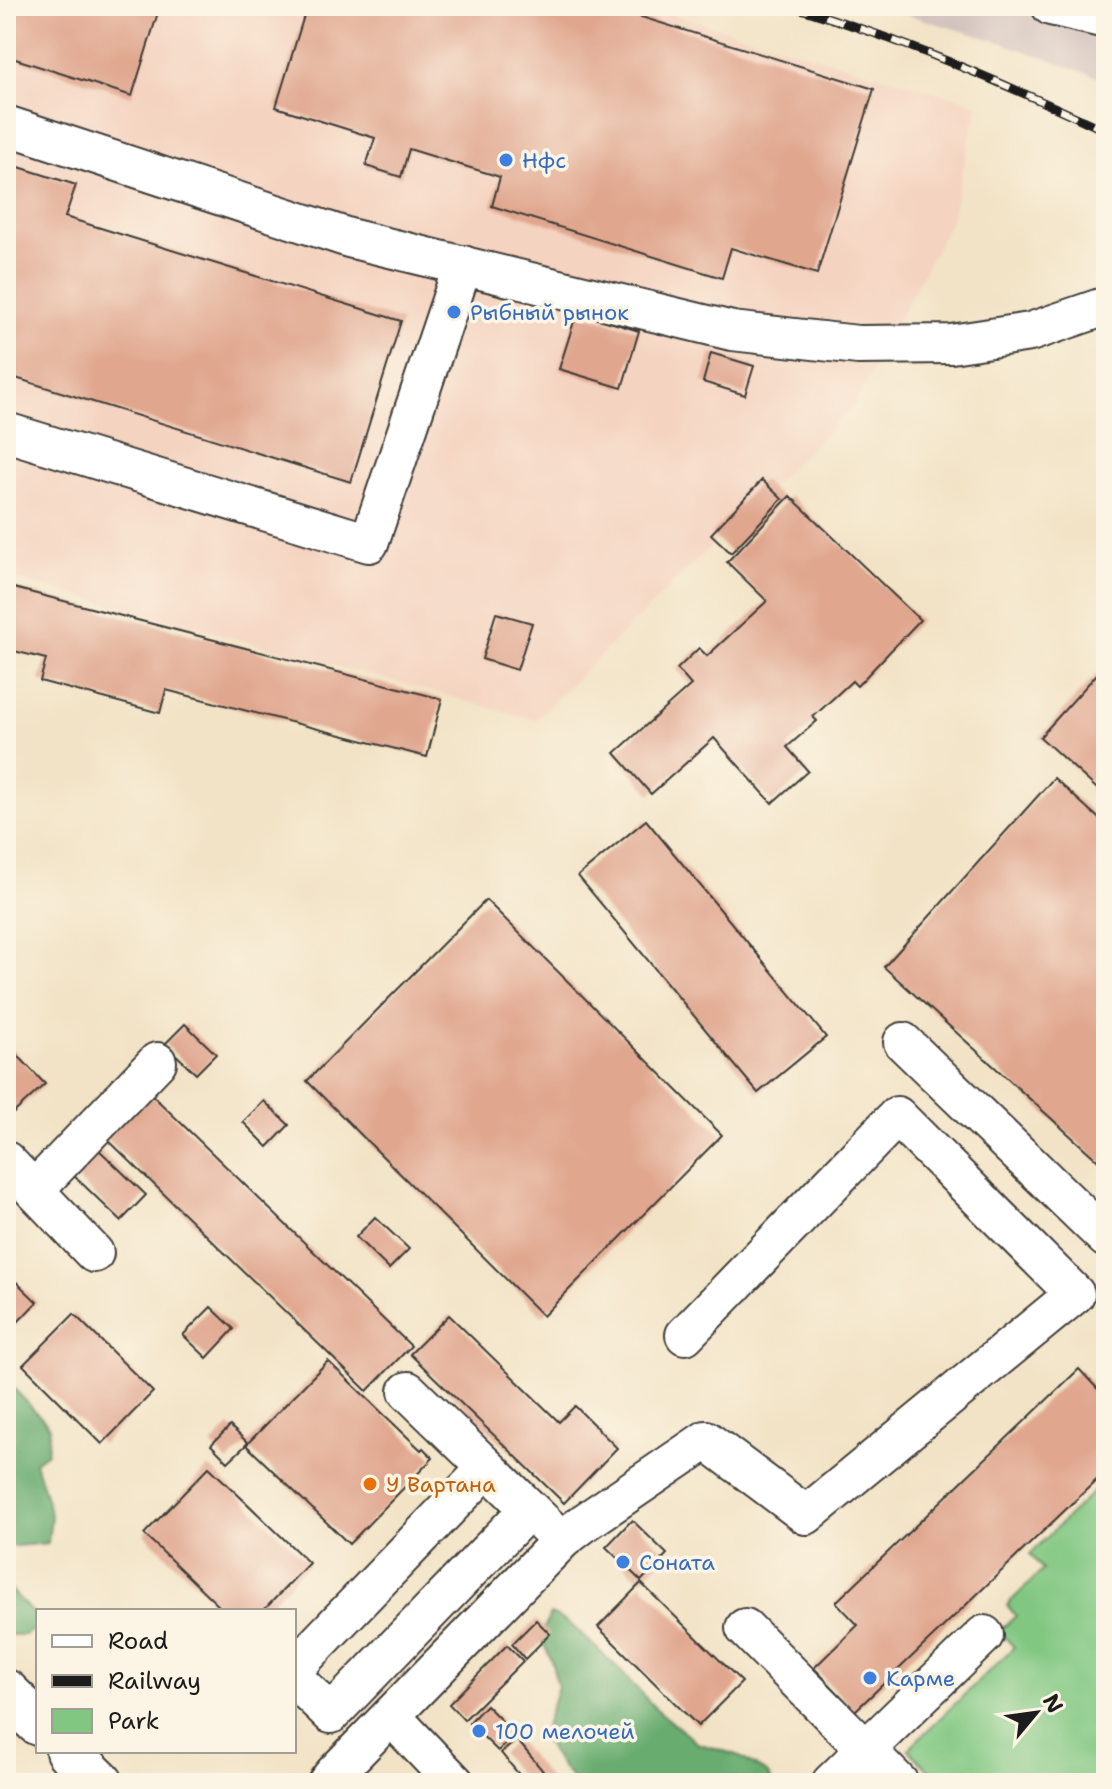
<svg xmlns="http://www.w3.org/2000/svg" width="1112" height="1789" viewBox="0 0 1112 1789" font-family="'Shantell Sans',sans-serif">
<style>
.built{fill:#f4d3c0}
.industrial{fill:#d0c0bc}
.green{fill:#81c782;stroke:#4e724f;stroke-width:2}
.forest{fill:#68ac70;stroke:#426446;stroke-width:2}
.building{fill:#e0a68e}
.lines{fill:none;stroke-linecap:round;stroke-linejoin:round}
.minor-casing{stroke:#3c3a36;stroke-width:42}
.major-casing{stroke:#3c3a36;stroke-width:48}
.minor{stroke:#fff;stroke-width:38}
.major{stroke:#fff;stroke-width:44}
.rail-casing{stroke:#1c1c1c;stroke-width:9}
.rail{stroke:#fcf5e5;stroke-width:6;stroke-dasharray:18;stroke-linecap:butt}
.shop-dot{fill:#3f7fe0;stroke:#fcf5e5;stroke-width:3}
.food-dot{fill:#e8710a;stroke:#fcf5e5;stroke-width:3}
.labels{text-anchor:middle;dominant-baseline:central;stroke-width:7;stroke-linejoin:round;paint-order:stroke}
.shop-label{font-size:22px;fill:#366cbe;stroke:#fcf5e5;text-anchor:start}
.food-label{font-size:22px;fill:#c56008;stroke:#fcf5e5;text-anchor:start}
</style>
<rect width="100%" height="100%" fill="#fcf5e5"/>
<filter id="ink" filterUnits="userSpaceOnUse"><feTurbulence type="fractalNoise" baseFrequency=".0125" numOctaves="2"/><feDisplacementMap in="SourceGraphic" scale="16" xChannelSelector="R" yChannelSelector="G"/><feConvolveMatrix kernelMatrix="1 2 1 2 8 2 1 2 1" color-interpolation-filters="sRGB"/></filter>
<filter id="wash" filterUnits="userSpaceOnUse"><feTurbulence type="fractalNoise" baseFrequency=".006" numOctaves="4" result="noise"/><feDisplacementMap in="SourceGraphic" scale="32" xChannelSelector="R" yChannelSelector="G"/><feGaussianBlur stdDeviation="1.8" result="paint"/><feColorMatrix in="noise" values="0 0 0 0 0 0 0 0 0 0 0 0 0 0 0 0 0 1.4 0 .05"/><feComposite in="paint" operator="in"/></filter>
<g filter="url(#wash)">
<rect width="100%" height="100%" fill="#f2e3c6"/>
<path class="built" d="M 6,6 L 643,6 L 978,104 L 951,220 L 854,405 L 535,720 L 6,576 Z"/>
<path class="industrial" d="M 877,6 L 1106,6 L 1106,80 L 1003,43 Z"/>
<path class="green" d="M 1106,1479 L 1106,1783 L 941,1783 L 908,1749 L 1014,1647 L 999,1631 L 1016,1616 L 1007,1605 L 1043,1570 L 1030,1554 Z"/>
<g class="forest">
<path d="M 6,1380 L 50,1427 L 47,1453 L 35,1462 L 51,1515 L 48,1543 L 6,1547 Z"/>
<path d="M 6,1584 L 34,1615 L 36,1627 L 25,1635 L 11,1635 L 6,1631 Z"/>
<path d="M 551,1614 L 568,1622 L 615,1665 L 654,1707 L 697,1743 L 737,1755 L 768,1774 L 773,1783 L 576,1783 L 558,1763 L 542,1736 L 558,1686 L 550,1657 L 540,1636 Z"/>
</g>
<g id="blocks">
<g class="building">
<path d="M 6,6 L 160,6 L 132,96 L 6,56 Z"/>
<path d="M 307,6 L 606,6 L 874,89 L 817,274 L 731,248 L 722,278 L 492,206 L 500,177 L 409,149 L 401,177 L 366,166 L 375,138 L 276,107 Z"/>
<path d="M 6,163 L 76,185 L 65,217 L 401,321 L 351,482 L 6,375 Z"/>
<path d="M 577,312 L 639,331 L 622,388 L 559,369 Z"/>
<path d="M 711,353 L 754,366 L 745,395 L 703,382 Z"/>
<path d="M 762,480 L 782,499 L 731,553 L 711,534 Z"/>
<path d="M 790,496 L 920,620 L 857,686 L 852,681 L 813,717 L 817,721 L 787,747 L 808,771 L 772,803 L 714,738 L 651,794 L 615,753 L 691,685 L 677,669 L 699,648 L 707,656 L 767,601 L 727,562 Z"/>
<path d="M 6,586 L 442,699 L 427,757 L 166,690 L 160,713 L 40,681 L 46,659 L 6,649 Z"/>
<path d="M 496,613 L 532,623 L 517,670 L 482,659 Z"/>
<path d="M 1106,664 L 1106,797 L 1040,737 Z"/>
<path d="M 1054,778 L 1106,825 L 1106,1168 L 884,967 Z"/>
<path d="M 646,820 L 826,1037 L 758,1093 L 578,876 Z"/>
<path d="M 486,900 L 722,1135 L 543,1316 L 307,1081 Z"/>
<path d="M 185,1024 L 216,1054 L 196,1074 L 165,1044 Z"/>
<path d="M 6,1043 L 45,1084 L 6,1120 Z"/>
<path d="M 149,1092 L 411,1346 L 367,1391 L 105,1137 Z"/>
<path d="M 264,1101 L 289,1125 L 268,1147 L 243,1122 Z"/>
<path d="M 95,1146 L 146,1195 L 121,1221 L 70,1172 Z"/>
<path d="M 375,1217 L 409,1249 L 389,1269 L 356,1237 Z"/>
<path d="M 6,1272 L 37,1302 L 14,1326 L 6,1317 Z"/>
<path d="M 211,1307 L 234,1329 L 207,1358 L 183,1335 Z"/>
<path d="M 74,1314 L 153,1392 L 102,1444 L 23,1365 Z"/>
<path d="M 449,1315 L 559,1422 L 575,1406 L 617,1448 L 564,1503 L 410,1354 Z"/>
<path d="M 328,1361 L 421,1450 L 423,1448 L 433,1458 L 349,1544 L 246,1445 Z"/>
<path d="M 1079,1369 L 1106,1398 L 1106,1471 L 855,1711 L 814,1668 L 858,1625 L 836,1602 Z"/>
<path d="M 230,1426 L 248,1443 L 228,1462 L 211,1445 Z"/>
<path d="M 209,1467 L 309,1563 L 263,1611 L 224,1611 L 144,1534 Z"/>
<path d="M 632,1520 L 667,1554 L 641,1581 L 606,1547 Z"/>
<path d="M 641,1583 L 742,1682 L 698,1726 L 598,1627 Z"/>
<path d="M 536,1620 L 550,1634 L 525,1659 L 512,1644 Z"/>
<path d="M 507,1645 L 523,1661 L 464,1720 L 449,1704 Z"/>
<path d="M 486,1705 L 515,1734 L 498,1751 L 469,1723 Z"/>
<path d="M 517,1740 L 553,1783 L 526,1783 L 501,1753 Z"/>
</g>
</g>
</g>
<g filter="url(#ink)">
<use href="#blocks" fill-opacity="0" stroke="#3c3a36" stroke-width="2"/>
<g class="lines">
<defs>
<g id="minor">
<path d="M 1051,6 L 1106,19"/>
<path d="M 6,125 L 349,238 L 732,331 L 858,345 L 951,344 L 1030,332 L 1106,306"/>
<path d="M 6,432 L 369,543 L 463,265"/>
<path d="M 903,1042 L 1106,1238"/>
<path d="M 6,1161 L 94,1253"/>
<path d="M 34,1190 L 157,1062"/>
<path d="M 408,1391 L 548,1527"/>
<path d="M 745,1628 L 899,1783"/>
<path d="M 294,1668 L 487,1468"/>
<path d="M 294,1678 L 331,1714 L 529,1509"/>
<path d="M 391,1716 L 455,1783"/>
<path d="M 327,1783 L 334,1774 L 562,1540 L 584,1523 L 706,1440 L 806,1515 L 1075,1294 L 897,1116 L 685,1335"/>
<path d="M 831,1783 L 984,1635"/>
</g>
<g id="major">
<path d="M 6,1692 L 38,1723"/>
<path d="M 68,1751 L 101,1783"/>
</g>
</defs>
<use href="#minor" class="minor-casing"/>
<use href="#major" class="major-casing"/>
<use href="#minor" class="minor"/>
<use href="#major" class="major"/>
<defs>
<path id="rail" d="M 791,6 C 899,38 1004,83 1106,131"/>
</defs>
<use href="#rail" class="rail-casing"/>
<use href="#rail" class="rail"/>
</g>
</g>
<g class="shop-dot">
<circle cx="506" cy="160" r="8"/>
<circle cx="454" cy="312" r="8"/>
<circle cx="623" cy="1562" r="8"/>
<circle cx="870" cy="1678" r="8"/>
<circle cx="479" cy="1731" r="8"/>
</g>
<circle class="food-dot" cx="370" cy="1484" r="8"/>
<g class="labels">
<g class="shop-label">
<text x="522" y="160">Нфс</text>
<text x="470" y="312">Рыбный рынок</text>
<text x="639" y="1562">Соната</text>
<text x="886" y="1678">Карме</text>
<text x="495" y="1731">100 мелочей</text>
</g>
<g class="food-label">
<text x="386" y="1484">У Вартана</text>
</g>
</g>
<rect width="1112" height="1789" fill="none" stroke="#fcf5e5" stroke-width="32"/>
<rect x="36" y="1609" width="260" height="144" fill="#fcf5e5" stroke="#a29e95" stroke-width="2"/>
<rect x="52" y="1635" width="40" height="12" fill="#ffffff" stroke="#a29e95" stroke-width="2"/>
<text x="108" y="1649" font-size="24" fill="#1c1c1c">Road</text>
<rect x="52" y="1675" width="40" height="12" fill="#1c1c1c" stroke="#a29e95" stroke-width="2"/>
<text x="108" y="1689" font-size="24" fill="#1c1c1c">Railway</text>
<rect x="52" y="1709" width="40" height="24" fill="#81c782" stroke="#a29e95" stroke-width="2"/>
<text x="108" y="1729" font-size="24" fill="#1c1c1c">Park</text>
<g transform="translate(1036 1713) rotate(61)" stroke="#fcf5e5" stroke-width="6" paint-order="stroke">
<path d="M0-6L14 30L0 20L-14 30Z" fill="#1c1c1c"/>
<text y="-12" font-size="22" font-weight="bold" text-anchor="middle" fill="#1c1c1c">N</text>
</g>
</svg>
